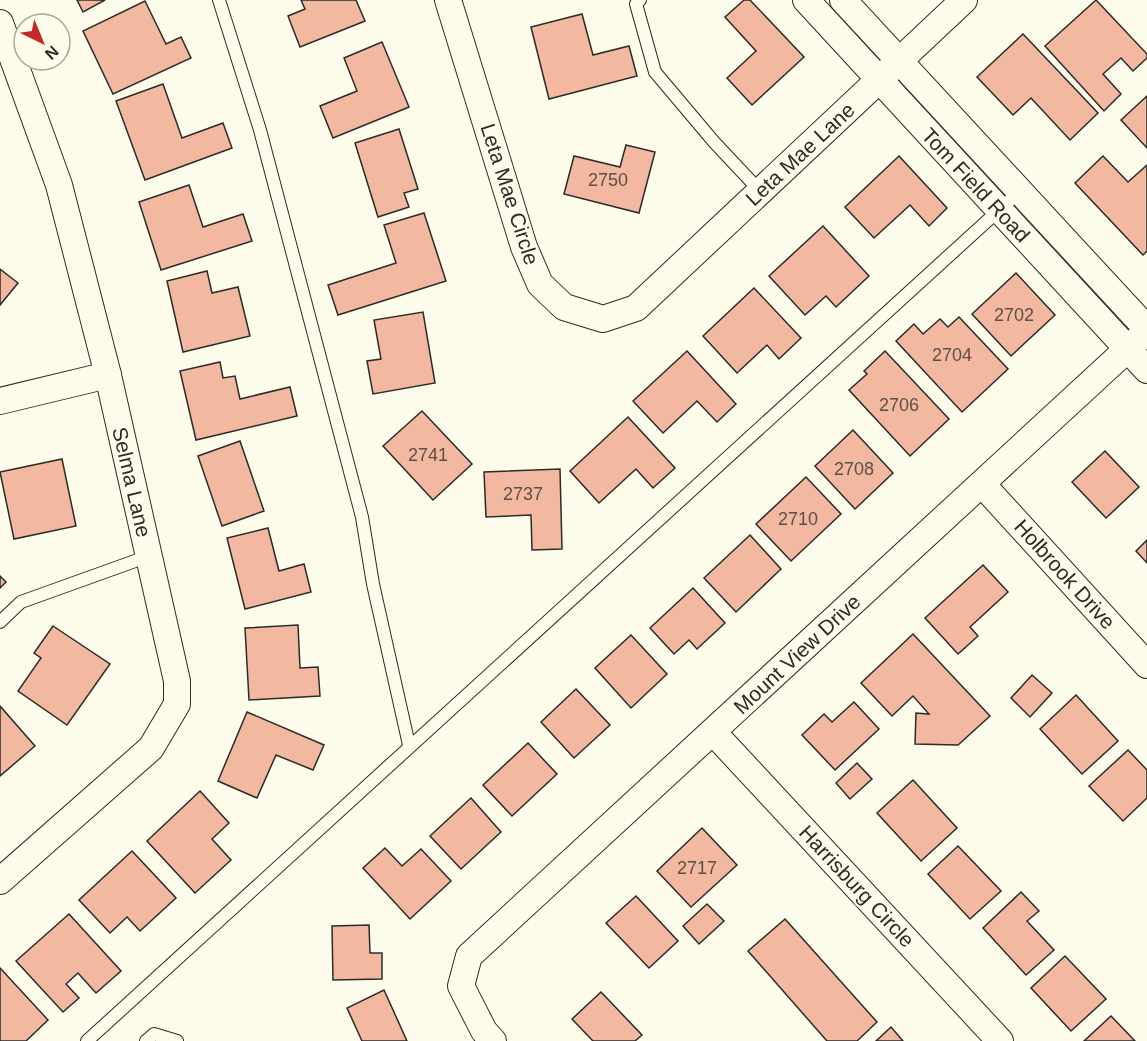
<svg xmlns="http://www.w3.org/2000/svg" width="1147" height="1041" viewBox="0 0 1147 1041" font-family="Helvetica,sans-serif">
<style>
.building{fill:#f2b8a0;stroke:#2b2b2b;stroke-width:1.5}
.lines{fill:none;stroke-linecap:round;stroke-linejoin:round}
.lane-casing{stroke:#2b2b2b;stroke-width:14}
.street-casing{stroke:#2b2b2b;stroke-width:28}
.lane{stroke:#fdfbea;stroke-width:12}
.street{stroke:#fdfbea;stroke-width:26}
.labels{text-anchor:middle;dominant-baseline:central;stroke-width:4.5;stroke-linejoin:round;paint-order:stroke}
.number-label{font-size:18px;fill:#5d4e48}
.street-label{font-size:21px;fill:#2b2b2b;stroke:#fdfbea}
</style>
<rect width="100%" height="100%" fill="#fdfbea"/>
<g class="building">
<path d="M 77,0 L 105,0 L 83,12 Z"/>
<path d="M 301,0 L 356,0 L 365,21 L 300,47 L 288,16 L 305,9 Z"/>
<path d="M 744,0 L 750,0 L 804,57 L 752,105 L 727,78 L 756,51 L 725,17 Z"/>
<path d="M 1096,0 L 1147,54 L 1147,58 L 1133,71 L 1121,58 L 1103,74 L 1121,94 L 1104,111 L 1045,46 Z"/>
<path d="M 145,1 L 166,44 L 181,37 L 191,58 L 113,94 L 83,31 Z"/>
<path d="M 582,14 L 593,55 L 629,46 L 637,76 L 549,99 L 531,27 Z"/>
<path d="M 1023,34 L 1098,113 L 1070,140 L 1031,98 L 1013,115 L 977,77 Z"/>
<path d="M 382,42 L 409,107 L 333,138 L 320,106 L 357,91 L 344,58 Z"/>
<path d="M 163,84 L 182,138 L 223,123 L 232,148 L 145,180 L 116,101 Z"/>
<path d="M 1147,96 L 1147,148 L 1121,120 Z"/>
<path d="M 399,129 L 418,189 L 404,193 L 409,207 L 378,217 L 355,143 Z"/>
<path d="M 626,145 L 655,152 L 639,213 L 564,194 L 574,156 L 620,167 Z"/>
<path d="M 899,156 L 947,208 L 929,226 L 910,205 L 874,238 L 845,207 Z"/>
<path d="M 1103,156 L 1128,182 L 1147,165 L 1147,251 L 1143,255 L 1075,183 Z"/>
<path d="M 189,185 L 203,227 L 243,214 L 252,241 L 161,270 L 139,202 Z"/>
<path d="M 424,213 L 446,281 L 338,315 L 328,285 L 396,263 L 384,225 Z"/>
<path d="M 823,226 L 869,276 L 836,307 L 826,296 L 805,315 L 769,276 Z"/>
<path d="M 0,269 L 18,283 L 0,305 Z"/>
<path d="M 207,271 L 212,293 L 238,287 L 250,336 L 183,352 L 167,281 Z"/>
<path d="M 1016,273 L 1055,315 L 1011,356 L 972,314 Z"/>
<path d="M 754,288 L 801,338 L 779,359 L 767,345 L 737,373 L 703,336 Z"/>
<path d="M 423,312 L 435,383 L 373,394 L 367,361 L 381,359 L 374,320 Z"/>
<path d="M 959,317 L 1008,369 L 962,412 L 896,341 L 914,324 L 923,334 L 940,319 L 948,327 Z"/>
<path d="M 687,351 L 736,404 L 717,422 L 697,401 L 663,433 L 633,401 Z"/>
<path d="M 885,351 L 949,419 L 910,456 L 849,390 L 867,374 L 864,371 Z"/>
<path d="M 220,362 L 223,378 L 235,376 L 240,399 L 290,387 L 297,416 L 196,440 L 180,371 Z"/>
<path d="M 422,411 L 472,464 L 433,500 L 383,446 Z"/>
<path d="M 628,417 L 675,468 L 653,488 L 636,469 L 599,503 L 570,471 Z"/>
<path d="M 853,430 L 893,473 L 855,509 L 815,466 Z"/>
<path d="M 240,441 L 264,511 L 222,526 L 198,456 Z"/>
<path d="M 1105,451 L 1139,487 L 1106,518 L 1072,482 Z"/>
<path d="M 62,459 L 76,526 L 14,539 L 0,472 Z"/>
<path d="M 560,469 L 562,549 L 532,550 L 531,515 L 486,517 L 484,472 Z"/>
<path d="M 806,477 L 841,514 L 791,561 L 756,524 Z"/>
<path d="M 268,528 L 279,571 L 304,564 L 311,592 L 245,609 L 227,538 Z"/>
<path d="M 750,535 L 781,569 L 736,612 L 704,578 Z"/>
<path d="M 1147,540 L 1147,563 L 1136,551 Z"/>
<path d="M 983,565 L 1008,592 L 970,627 L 978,636 L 958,654 L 925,618 Z"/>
<path d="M 0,576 L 6,582 L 0,588 Z"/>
<path d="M 693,588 L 725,623 L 697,649 L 689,640 L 674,654 L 650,628 Z"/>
<path d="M 298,625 L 300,668 L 318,667 L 320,696 L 249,700 L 245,628 Z"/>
<path d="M 53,626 L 110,664 L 67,725 L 18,691 L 41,658 L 34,653 Z"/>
<path d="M 913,634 L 990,716 L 958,745 L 915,744 L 916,713 L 929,714 L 913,696 L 892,716 L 861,683 Z"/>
<path d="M 631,635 L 667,674 L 631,708 L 595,668 Z"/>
<path d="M 1032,675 L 1052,693 L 1030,717 L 1011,698 Z"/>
<path d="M 576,689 L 610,725 L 574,758 L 541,722 Z"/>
<path d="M 1076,695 L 1118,741 L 1082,774 L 1040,729 Z"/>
<path d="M 854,702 L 879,729 L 835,770 L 802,735 L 824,714 L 832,722 Z"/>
<path d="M 0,706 L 35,746 L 0,776 Z"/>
<path d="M 247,712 L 324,745 L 313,770 L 276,755 L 257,798 L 218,781 Z"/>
<path d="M 528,743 L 557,774 L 512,816 L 483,785 Z"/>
<path d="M 1128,750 L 1147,770 L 1147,798 L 1123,821 L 1089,786 Z"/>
<path d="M 857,763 L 872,779 L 850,799 L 836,783 Z"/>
<path d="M 913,780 L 957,828 L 921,861 L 877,813 Z"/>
<path d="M 200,791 L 229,823 L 212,839 L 231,860 L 195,893 L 147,841 Z"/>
<path d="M 471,798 L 501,832 L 461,869 L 430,836 Z"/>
<path d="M 702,828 L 737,865 L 691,907 L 657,871 Z"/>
<path d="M 958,846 L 1001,891 L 970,919 L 928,874 Z"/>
<path d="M 385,848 L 402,866 L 421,849 L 451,881 L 410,919 L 363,868 Z"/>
<path d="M 132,851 L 176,898 L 140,931 L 127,917 L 110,933 L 79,900 Z"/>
<path d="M 1021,892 L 1039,911 L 1027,921 L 1054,950 L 1026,975 L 983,928 Z"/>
<path d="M 636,896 L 678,941 L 649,968 L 606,923 Z"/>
<path d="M 707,904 L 724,921 L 699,944 L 683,926 Z"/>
<path d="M 69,914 L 121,971 L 96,993 L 78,973 L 66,984 L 79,998 L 63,1012 L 16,961 Z"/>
<path d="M 785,919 L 877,1022 L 857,1041 L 827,1041 L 748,951 Z"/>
<path d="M 369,925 L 370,953 L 382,953 L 382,979 L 333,980 L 332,926 Z"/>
<path d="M 1065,956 L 1106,999 L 1071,1031 L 1031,988 Z"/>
<path d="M 0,968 L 48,1020 L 26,1041 L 0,1041 Z"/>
<path d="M 384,990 L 407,1041 L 362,1041 L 347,1008 Z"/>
<path d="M 601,992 L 642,1035 L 635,1041 L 593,1041 L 572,1019 Z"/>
<path d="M 1111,1016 L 1135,1041 L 1084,1041 Z"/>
<path d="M 891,1027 L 903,1041 L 876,1041 Z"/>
</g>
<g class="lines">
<defs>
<g id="lane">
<path d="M 219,0 L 260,130 L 362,517 L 373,584 L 409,745"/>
<path d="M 640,0 L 636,4 L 655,72 L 714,142 L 760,191"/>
<path d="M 0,622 L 21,602 L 149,556"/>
<path d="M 87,1041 L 1020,191"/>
<path d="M 146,1041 L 154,1034 L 177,1041"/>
</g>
<g id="street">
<path d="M 448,0 L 524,247 L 540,284 L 564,307 L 603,319 L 636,308 L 964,0"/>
<path d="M 806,0 L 1147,370"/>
<path d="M 843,0 L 1147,329"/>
<path d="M 0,23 L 59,185 L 108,375 L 177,681 L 177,704 L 151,748 L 0,881"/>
<path d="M 0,401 L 108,375"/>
<path d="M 982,484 L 1147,665"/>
<path d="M 713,732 L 1000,1041"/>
<path d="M 493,1041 L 484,1031 L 461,986 L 469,956 L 1147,331"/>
</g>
</defs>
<use href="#lane" class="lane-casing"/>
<use href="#street" class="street-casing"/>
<use href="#lane" class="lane"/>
<use href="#street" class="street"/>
</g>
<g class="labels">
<g class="number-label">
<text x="608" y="180">2750</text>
<text x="1014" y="315">2702</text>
<text x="952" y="355">2704</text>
<text x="899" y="405">2706</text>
<text x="428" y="455">2741</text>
<text x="854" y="469">2708</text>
<text x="523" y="494">2737</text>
<text x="798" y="519">2710</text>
<text x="697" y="868">2717</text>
</g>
<g class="street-label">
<text transform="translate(800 154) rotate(-43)">Leta Mae Lane</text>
<text transform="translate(976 185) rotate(47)">Tom Field Road</text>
<text transform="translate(510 194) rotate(72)">Leta Mae Circle</text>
<text transform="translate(132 482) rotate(77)">Selma Lane</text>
<text transform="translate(1065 574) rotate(48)">Holbrook Drive</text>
<text transform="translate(797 654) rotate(-43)">Mount View Drive</text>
<text transform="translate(857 886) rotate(47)">Harrisburg Circle</text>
</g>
</g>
<g transform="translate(42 42) rotate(137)"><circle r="28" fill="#fdfbea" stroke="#a9a89e" stroke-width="1.5"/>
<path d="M0-4.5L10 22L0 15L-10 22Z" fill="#c62828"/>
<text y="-9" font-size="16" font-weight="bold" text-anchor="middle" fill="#2b2b2b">N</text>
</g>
</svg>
